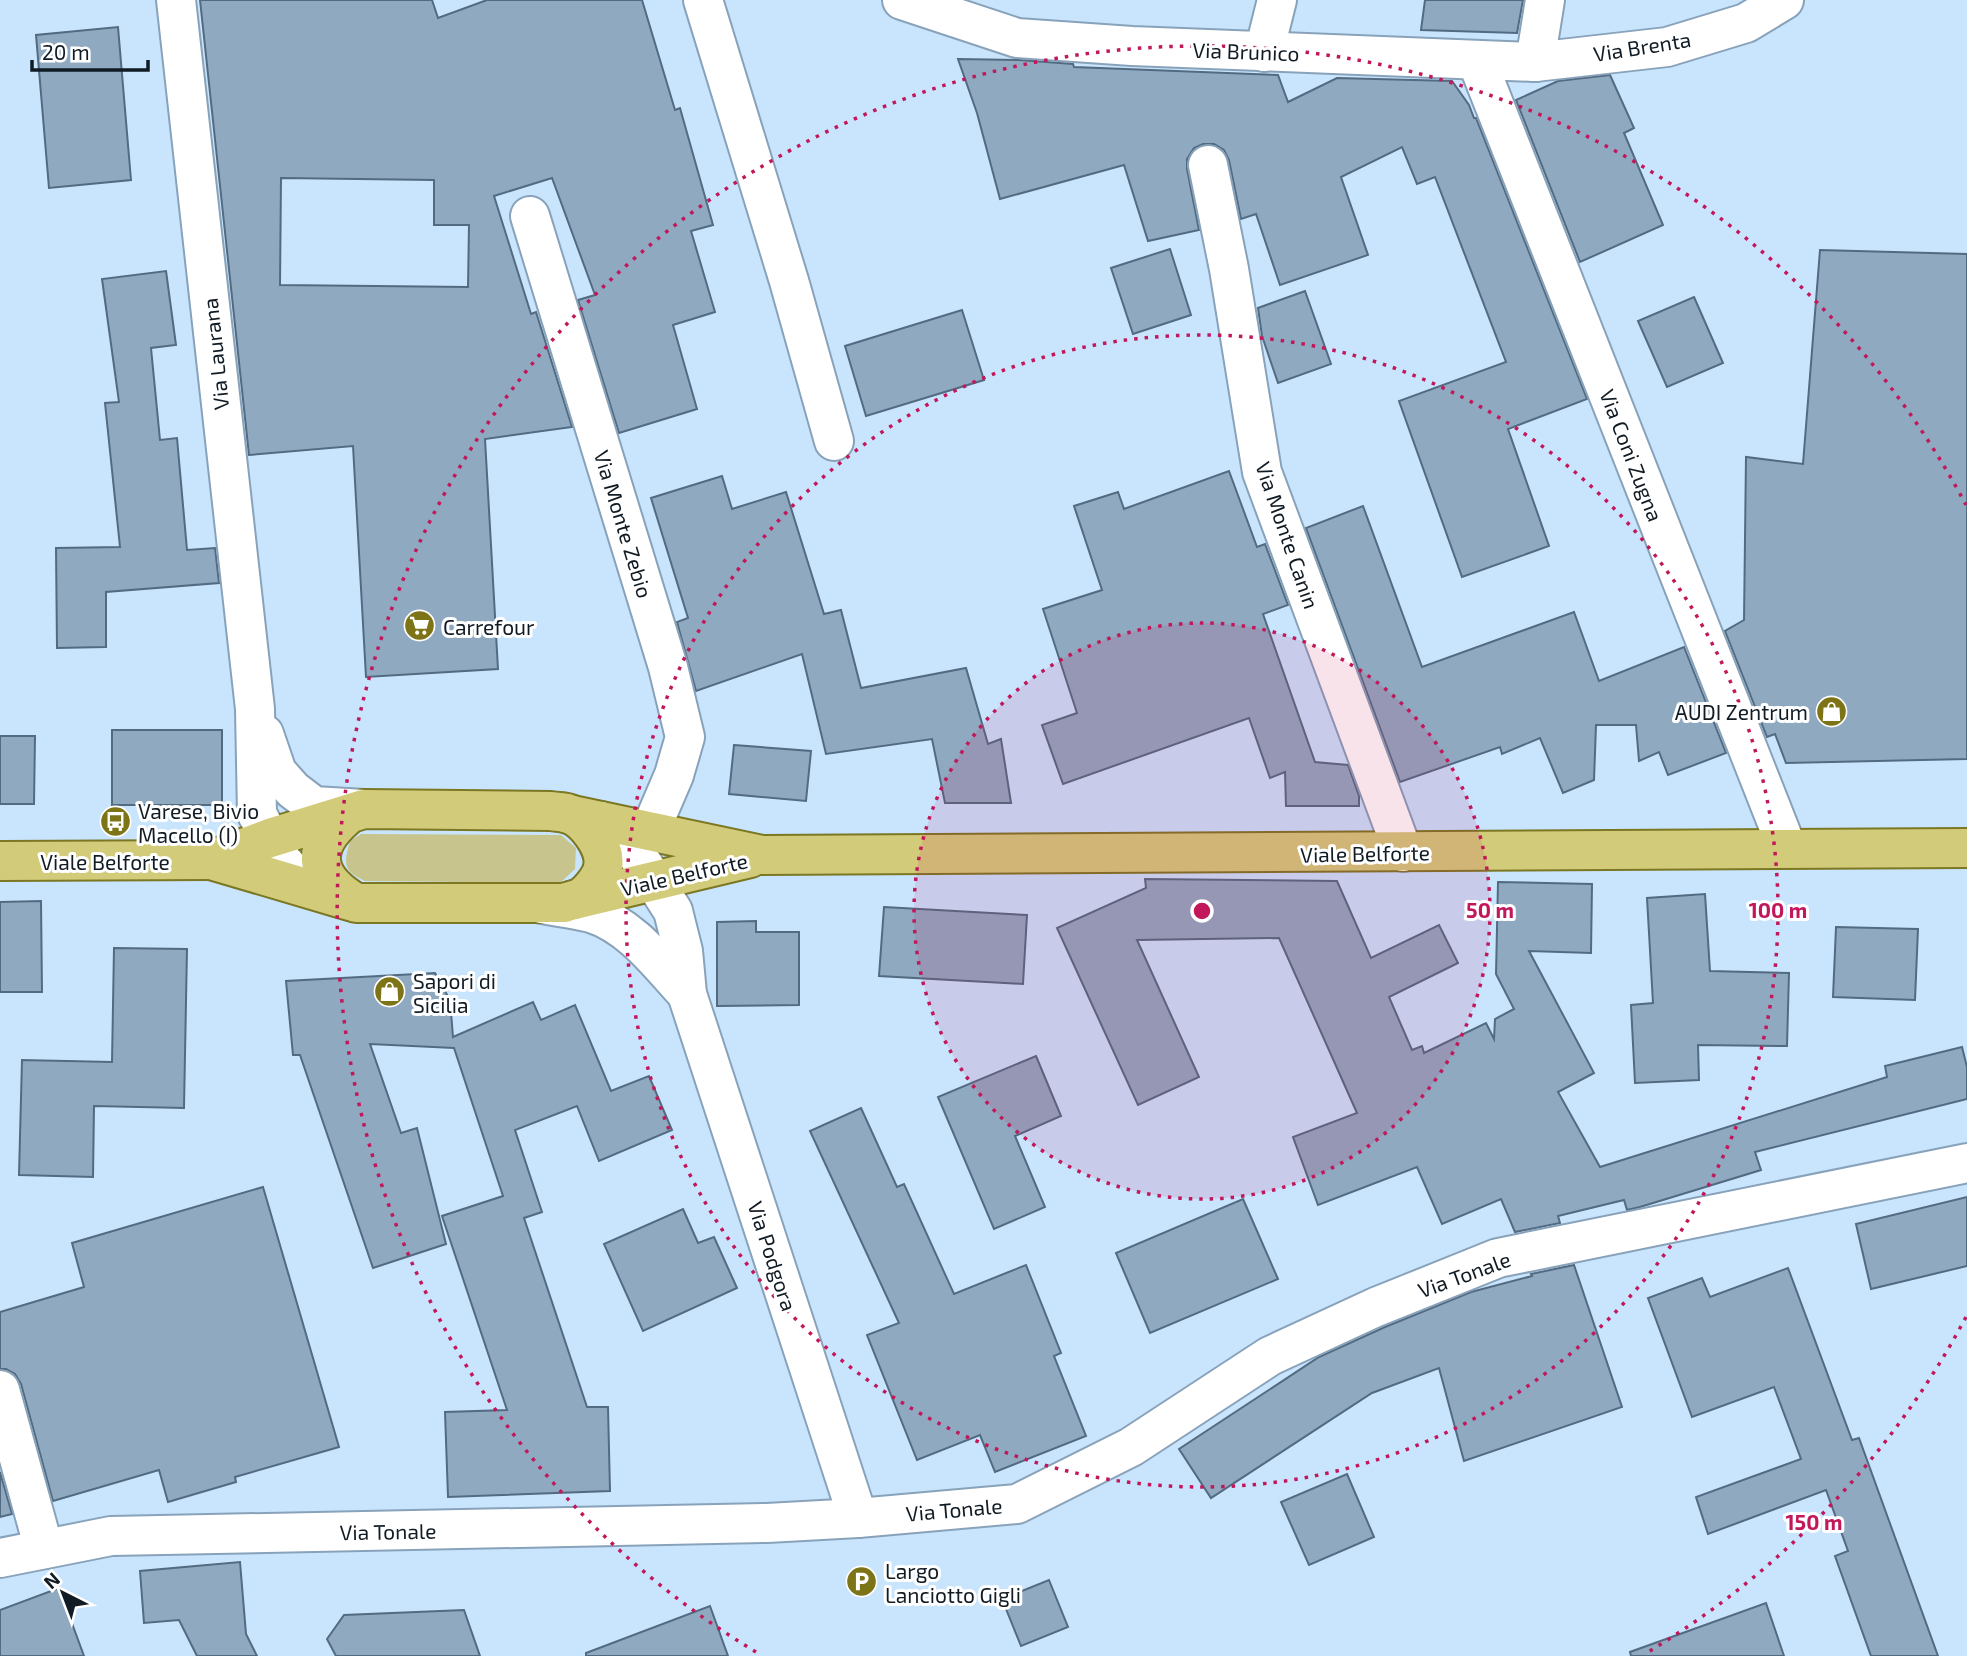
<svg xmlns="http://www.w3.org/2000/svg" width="1967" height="1656" viewBox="0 0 1967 1656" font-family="'Exo 2',sans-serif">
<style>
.green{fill:#c8c48e}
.building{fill:#8fa9c1;stroke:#536b81;stroke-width:2;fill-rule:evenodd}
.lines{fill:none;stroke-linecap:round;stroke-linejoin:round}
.minor-casing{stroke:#88a2ba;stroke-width:42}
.major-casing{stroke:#7b7723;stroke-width:42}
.minor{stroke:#fff;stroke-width:38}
.major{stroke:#d2cb7a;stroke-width:38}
.ring{fill:none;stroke:#c2185b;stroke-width:3.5;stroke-dasharray:3.5 7}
.labels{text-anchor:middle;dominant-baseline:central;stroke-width:6;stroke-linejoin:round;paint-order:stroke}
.street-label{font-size:21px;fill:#111b24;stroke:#fff}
.poi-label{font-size:21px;fill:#111b24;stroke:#fff;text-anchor:start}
.centre{fill:#c2185b;stroke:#fff;stroke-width:3.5}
.ring-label{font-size:21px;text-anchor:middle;font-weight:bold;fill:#c2185b;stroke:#fff;stroke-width:6;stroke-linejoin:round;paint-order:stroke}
</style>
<rect width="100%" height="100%" fill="#c9e5fe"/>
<path class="green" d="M 361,834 L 561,835 L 576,848 L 575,869 L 560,883 L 365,881 C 342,870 344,864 350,841 Z"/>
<g class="building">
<path d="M 200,0 L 432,0 L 438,18 L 487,0 L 642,0 L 675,110 L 680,108 L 713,225 L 691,231 L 715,312 L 673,325 L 697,409 L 619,433 L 578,300 L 595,295 L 552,178 L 494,196 L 531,314 L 536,312 L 572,427 L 485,439 L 498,669 L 366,677 L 353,446 L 249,455 ZM 281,178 L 434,180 L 434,225 L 469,225 L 468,287 L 280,285 Z"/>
<path d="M 1425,0 L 1523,0 L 1517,33 L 1421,30 Z"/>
<path d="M 118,27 L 131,180 L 49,188 L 36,35 Z"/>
<path d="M 958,59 L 1019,60 L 1073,64 L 1074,67 L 1278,75 L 1288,102 L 1337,78 L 1452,81 L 1469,105 L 1474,118 L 1476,118 L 1587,399 L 1508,429 L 1549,546 L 1462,577 L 1399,401 L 1506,362 L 1435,177 L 1417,184 L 1402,147 L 1341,177 L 1368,255 L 1280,285 L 1256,214 L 1241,219 L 1229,160 L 1224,150 L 1214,144 L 1203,144 L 1194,148 L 1187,159 L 1187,169 L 1199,230 L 1148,241 L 1124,165 L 1000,199 L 977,113 Z"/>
<path d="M 1610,75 L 1634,128 L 1624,133 L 1663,225 L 1580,262 L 1516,100 L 1558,81 Z"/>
<path d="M 1170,249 L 1191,315 L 1133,334 L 1111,268 Z"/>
<path d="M 1820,250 L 1967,254 L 1967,759 L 1786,763 L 1775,734 L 1767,737 L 1725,631 L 1744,620 L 1746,457 L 1803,464 Z"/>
<path d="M 166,271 L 176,345 L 151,348 L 160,440 L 177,438 L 187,550 L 215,548 L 219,583 L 106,592 L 106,647 L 57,648 L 56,548 L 120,547 L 105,403 L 119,402 L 102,279 Z"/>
<path d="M 1305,291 L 1331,364 L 1278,383 L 1262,336 L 1258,308 Z"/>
<path d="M 1694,297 L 1723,363 L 1667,387 L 1638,321 Z"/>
<path d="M 962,310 L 984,380 L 866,416 L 845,346 Z"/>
<path d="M 1229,471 L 1257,547 L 1265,544 L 1288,605 L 1263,614 L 1315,762 L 1348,765 L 1359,796 L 1359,806 L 1286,806 L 1285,772 L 1270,778 L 1249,718 L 1063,784 L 1042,725 L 1077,713 L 1043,609 L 1102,590 L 1074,506 L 1118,492 L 1124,509 Z"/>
<path d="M 722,476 L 732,509 L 786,492 L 824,614 L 841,610 L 861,688 L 966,668 L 988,744 L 1001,739 L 1011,803 L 945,803 L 932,739 L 826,754 L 802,654 L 696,691 L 677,622 L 688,618 L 651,498 Z"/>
<path d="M 1363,506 L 1422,667 L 1574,612 L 1599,681 L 1684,647 L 1726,753 L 1668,775 L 1659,752 L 1639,761 L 1636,725 L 1596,725 L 1594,780 L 1563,793 L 1540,738 L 1502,754 L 1500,747 L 1400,782 L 1306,528 Z"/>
<rect x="112" y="730" width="110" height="75"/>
<path d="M 0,736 L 35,736 L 34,804 L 0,804 Z"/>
<path d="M 734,745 L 811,751 L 806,801 L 729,794 Z"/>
<path d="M 1145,879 L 1337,881 L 1371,958 L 1439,925 L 1458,963 L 1389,997 L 1412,1050 L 1422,1046 L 1424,1053 L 1486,1023 L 1494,1039 L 1495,1019 L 1514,1009 L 1496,974 L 1498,882 L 1592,884 L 1591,953 L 1529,951 L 1594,1073 L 1558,1092 L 1600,1167 L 1887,1077 L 1885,1066 L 1962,1047 L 1967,1067 L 1967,1099 L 1755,1152 L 1761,1170 L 1640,1207 L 1627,1210 L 1624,1200 L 1558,1216 L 1560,1223 L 1515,1232 L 1501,1199 L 1442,1224 L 1417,1167 L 1318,1205 L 1293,1137 L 1357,1113 L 1279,938 L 1137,940 L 1199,1077 L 1138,1105 L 1057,928 L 1146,888 Z"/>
<path d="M 1705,894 L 1710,971 L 1789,973 L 1787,1046 L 1698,1045 L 1699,1080 L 1635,1083 L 1631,1005 L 1653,1003 L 1647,898 Z"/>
<path d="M 41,901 L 42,992 L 0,992 L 0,902 Z"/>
<path d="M 884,907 L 1027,915 L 1023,984 L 879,976 Z"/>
<path d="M 756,921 L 756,932 L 799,932 L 799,1005 L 717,1006 L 717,922 Z"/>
<path d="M 1836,927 L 1918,929 L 1915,1000 L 1833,997 Z"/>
<path d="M 114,948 L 187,949 L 184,1108 L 94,1106 L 93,1177 L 19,1175 L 22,1060 L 112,1062 Z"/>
<path d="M 435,973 L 450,1000 L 453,1037 L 533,1002 L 541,1020 L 575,1005 L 611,1091 L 649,1076 L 672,1130 L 599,1161 L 577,1106 L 515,1130 L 542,1212 L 524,1218 L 587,1407 L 608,1407 L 610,1491 L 448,1497 L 445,1412 L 507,1410 L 442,1216 L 503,1196 L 454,1048 L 370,1044 L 401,1133 L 417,1128 L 446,1244 L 373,1268 L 300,1055 L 293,1055 L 286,981 Z"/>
<path d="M 1036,1056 L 1061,1116 L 1015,1136 L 1045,1207 L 994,1229 L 938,1097 Z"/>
<path d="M 861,1108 L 897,1187 L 904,1184 L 954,1294 L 1026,1265 L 1061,1353 L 1054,1356 L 1086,1436 L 995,1472 L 980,1435 L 917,1460 L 867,1335 L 899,1323 L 810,1131 Z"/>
<path d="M 263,1187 L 339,1447 L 235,1477 L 236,1482 L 168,1502 L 159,1470 L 53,1501 L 21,1384 L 15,1374 L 6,1369 L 0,1369 L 0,1312 L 84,1287 L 72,1243 Z"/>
<path d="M 1967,1197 L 1967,1266 L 1871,1289 L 1856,1224 Z"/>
<path d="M 1243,1199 L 1278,1279 L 1150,1333 L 1116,1253 Z"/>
<path d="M 683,1209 L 698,1243 L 714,1237 L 737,1288 L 643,1331 L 604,1244 Z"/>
<path d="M 1574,1265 L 1622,1407 L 1464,1461 L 1439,1368 L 1372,1393 L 1211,1498 L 1179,1449 L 1319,1357 L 1385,1327 L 1471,1292 L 1532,1276 L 1531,1274 Z"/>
<path d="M 1788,1268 L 1852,1440 L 1859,1438 L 1938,1656 L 1871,1656 L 1835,1556 L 1848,1551 L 1826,1490 L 1708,1534 L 1696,1497 L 1801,1459 L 1774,1387 L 1692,1417 L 1648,1298 L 1702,1278 L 1710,1297 Z"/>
<path d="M 0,1472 L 12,1514 L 0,1517 Z"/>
<path d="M 1347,1474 L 1374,1537 L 1309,1565 L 1281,1502 Z"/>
<path d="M 240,1562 L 246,1634 L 257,1656 L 197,1656 L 179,1620 L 144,1623 L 140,1571 Z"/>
<path d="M 1049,1580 L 1068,1627 L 1021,1646 L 1002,1599 Z"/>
<path d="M 59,1588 L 84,1656 L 0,1656 L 0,1610 Z"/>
<path d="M 1766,1603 L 1784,1656 L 1631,1656 L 1630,1652 Z"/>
<path d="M 710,1606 L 728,1656 L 586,1656 L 586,1653 Z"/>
<path d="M 464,1610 L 480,1656 L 336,1656 L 327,1639 L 344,1615 Z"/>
</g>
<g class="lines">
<defs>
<g id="minor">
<path d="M 176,0 L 255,709 L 257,814 L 283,862 L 299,879 L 325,893"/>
<path d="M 703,0 L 789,281 L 834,441"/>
<path d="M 902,0 L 1017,38 L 1132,46 L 1535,62 L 1667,47 L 1746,23 L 1784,0"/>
<path d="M 1264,52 L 1277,0"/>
<path d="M 1477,61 L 1787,848"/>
<path d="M 1535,62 L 1545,0"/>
<path d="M 1208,165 L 1229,269 L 1262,472 L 1403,852"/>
<path d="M 530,216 L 668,667 L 685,737 L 674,775 L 650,831"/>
<path d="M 264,734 L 277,772 L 293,790 L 314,806 L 364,809"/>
<path d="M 601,821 L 632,847 L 673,911 L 683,951 L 687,994 L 858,1518"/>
<path d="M 542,904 C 558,907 575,909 591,913 C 632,926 659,964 687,994"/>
<path d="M 0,1390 L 44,1549"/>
<path d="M 0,1558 L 111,1536 L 767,1523 L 858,1518 L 1017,1504 L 1131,1447 L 1270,1356 L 1376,1307 L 1498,1258 L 1967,1163"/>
</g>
<g id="major">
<path d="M 568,814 L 762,855 L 1967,848"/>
<path d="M 211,860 L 350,901"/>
<path d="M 0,861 L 211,860 L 270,838 L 364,809 L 551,811 C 556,812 563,812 567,813 C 585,819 607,847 603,867 C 602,877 589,893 580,898 C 576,900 569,901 564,903 L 356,903 C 312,876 309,847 349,814"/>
<path d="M 574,900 L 750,858"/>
</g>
</defs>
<use href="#minor" class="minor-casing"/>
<use href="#major" class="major-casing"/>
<use href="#minor" class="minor"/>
<use href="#major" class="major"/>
</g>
<circle cx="1202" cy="911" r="288" fill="#c2185b" fill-opacity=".12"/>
<g class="ring">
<circle cx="1202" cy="911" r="288"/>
<circle cx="1202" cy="911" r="576"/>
<path d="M1966 1317A865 865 0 0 1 1648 1652M756 1652A865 865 0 1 1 1966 505"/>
</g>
<defs>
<symbol id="supermarket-disc" viewBox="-11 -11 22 22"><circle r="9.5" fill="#7d7417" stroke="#fff"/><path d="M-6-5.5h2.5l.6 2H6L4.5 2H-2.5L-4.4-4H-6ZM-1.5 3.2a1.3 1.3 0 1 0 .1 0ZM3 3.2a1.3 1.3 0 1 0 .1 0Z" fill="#fff"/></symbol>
<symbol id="shop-disc" viewBox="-11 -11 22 22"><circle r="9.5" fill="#7d7417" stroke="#fff"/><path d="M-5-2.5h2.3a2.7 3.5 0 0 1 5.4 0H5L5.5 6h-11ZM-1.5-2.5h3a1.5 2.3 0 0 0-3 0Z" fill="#fff"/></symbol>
<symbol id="bus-disc" viewBox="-11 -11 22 22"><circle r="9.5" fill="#7d7417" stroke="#fff"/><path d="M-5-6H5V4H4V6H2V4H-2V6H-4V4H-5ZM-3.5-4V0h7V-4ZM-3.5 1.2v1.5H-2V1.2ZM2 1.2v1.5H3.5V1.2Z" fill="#fff"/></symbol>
<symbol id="parking-disc" viewBox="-11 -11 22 22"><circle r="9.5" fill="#7d7417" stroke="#fff"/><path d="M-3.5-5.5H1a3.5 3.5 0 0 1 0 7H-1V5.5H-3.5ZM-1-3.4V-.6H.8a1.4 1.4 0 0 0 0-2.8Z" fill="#fff"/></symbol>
</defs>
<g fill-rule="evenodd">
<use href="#supermarket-disc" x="402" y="608" width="35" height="35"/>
<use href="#shop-disc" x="1814" y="694" width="35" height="35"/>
<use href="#bus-disc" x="98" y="804" width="35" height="35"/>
<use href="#shop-disc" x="372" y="974" width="35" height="35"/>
<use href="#parking-disc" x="844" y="1564" width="35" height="35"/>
</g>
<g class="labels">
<g class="street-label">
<text transform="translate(1642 46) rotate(-9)">Via Brenta</text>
<text transform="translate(1246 51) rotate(2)">Via Brunico</text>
<text transform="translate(215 354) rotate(-96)">Via Laurana</text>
<text transform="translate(1632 455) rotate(69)">Via Coni Zugna</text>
<text transform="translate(624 524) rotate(73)">Via Monte Zebio</text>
<text transform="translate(1288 535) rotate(71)">Via Monte Canin</text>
<text transform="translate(1365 853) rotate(-1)">Viale Belforte</text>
<text x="105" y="861">Viale Belforte</text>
<text transform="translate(684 874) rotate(-13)">Viale Belforte</text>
<text transform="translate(773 1256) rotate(72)">Via Podgora</text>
<text transform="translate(1464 1274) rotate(-20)">Via Tonale</text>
<text transform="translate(954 1509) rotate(-5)">Via Tonale</text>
<text transform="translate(388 1531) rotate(-1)">Via Tonale</text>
</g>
<g class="poi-label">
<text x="443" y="626">Carrefour</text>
<text x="1808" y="711" text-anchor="end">AUDI Zentrum</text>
<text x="138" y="810">Varese, Bivio<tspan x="138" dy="24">Macello (I)</tspan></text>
<text x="413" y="980">Sapori di<tspan x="413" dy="24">Sicilia</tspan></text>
<text x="885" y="1570">Largo<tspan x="885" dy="24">Lanciotto Gigli</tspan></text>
</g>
</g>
<circle cx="1202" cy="911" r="10" class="centre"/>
<g class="ring-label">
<text x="1490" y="918">50 m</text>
<text x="1778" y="918">100 m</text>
<text x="1814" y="1530">150 m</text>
</g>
<g transform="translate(63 1593) rotate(318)" stroke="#ffffff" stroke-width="5" paint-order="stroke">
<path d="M0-5L12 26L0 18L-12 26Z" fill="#111b24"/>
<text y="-10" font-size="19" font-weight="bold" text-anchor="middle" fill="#111b24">N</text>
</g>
<path d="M32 60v10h116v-10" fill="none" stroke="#111b24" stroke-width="3.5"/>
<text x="42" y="60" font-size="21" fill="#111b24" stroke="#ffffff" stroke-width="5" paint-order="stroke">20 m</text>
</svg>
